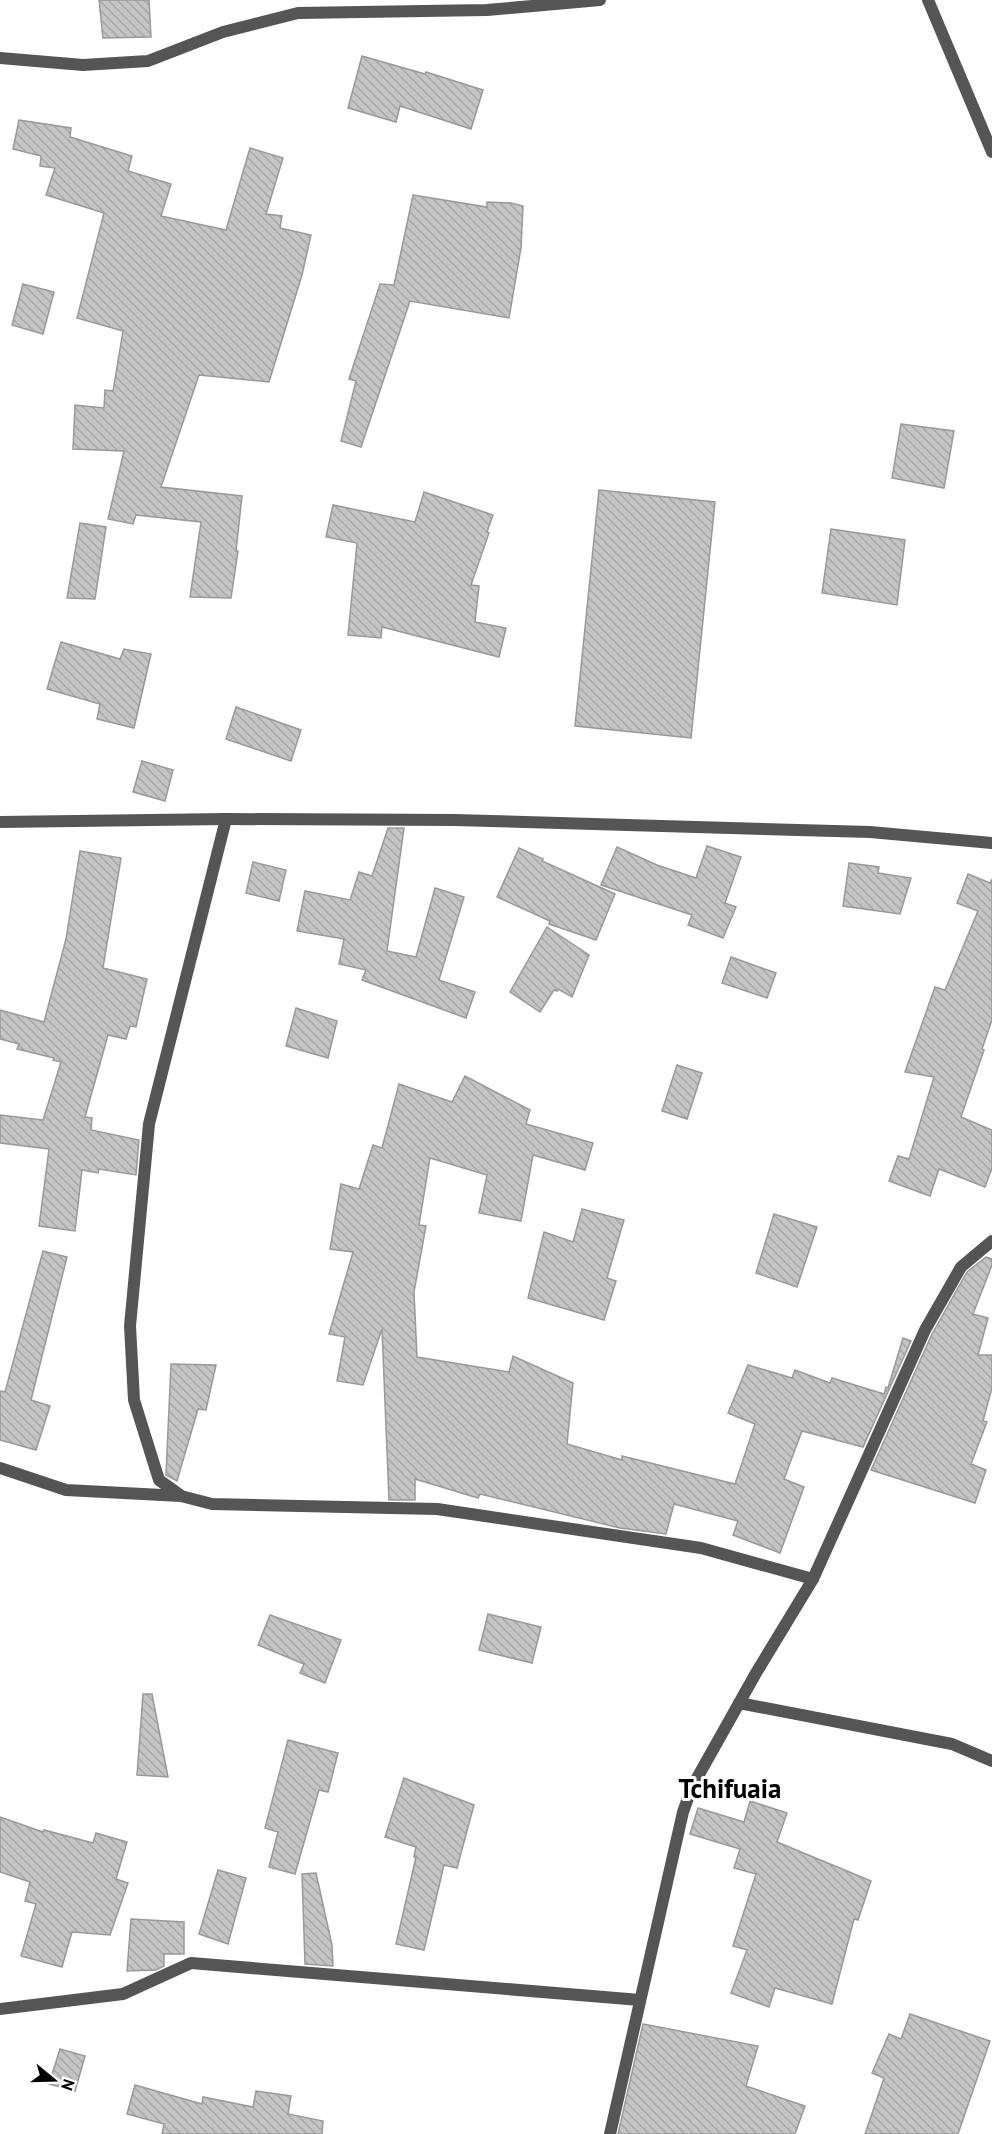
<svg xmlns="http://www.w3.org/2000/svg" width="992" height="2134" viewBox="0 0 992 2134" font-family="'PT Sans',sans-serif">
<style>
.building{fill:url(#building-back-hatch);stroke:#999;stroke-width:1.5}
.lines{fill:none;stroke-linecap:round;stroke-linejoin:round}
.street{stroke:#555;stroke-width:12}
.labels{text-anchor:middle;dominant-baseline:central;stroke-width:6;stroke-linejoin:round;paint-order:stroke}
.district-label{font-size:27px;font-weight:bold;fill:#000;stroke:#fff}
</style>
<defs>
<pattern id="building-back-hatch" width="6" height="6" patternUnits="userSpaceOnUse" patternTransform="scale(1.5)"><rect width="6" height="6" fill="#c4c4c4"/><path d="M-1 5l2 2M0 0l6 6M5-1l2 2" fill="none" stroke="#a7a7a7"/></pattern>
</defs>
<rect width="100%" height="100%" fill="#fff"/>
<g class="building">
<path d="M 99,0 L 149,0 L 151,37 L 103,38 Z"/>
<path d="M 362,56 L 425,74 L 426,72 L 483,90 L 471,129 L 400,106 L 396,122 L 348,108 Z"/>
<path d="M 19,120 L 71,128 L 70,137 L 132,156 L 128,171 L 171,184 L 161,216 L 226,230 L 250,148 L 283,158 L 266,214 L 282,216 L 280,228 L 311,235 L 302,275 L 269,382 L 199,375 L 161,487 L 242,496 L 236,551 L 238,551 L 231,598 L 190,597 L 201,522 L 136,515 L 133,524 L 108,519 L 124,451 L 73,449 L 75,405 L 104,408 L 105,390 L 113,391 L 123,331 L 77,318 L 104,213 L 46,195 L 55,168 L 40,166 L 41,156 L 13,149 Z"/>
<path d="M 413,195 L 487,207 L 487,202 L 511,203 L 523,206 L 521,248 L 509,318 L 410,301 L 361,447 L 341,441 L 356,381 L 349,379 L 380,284 L 394,285 Z"/>
<path d="M 23,284 L 54,292 L 43,334 L 12,325 Z"/>
<path d="M 901,424 L 954,431 L 944,488 L 892,478 Z"/>
<path d="M 599,490 L 715,502 L 691,738 L 575,726 Z"/>
<path d="M 424,492 L 493,515 L 487,532 L 489,533 L 471,585 L 479,586 L 475,622 L 506,628 L 499,657 L 382,627 L 381,638 L 348,635 L 357,543 L 326,537 L 333,505 L 415,522 Z"/>
<path d="M 80,523 L 106,527 L 95,599 L 67,598 Z"/>
<path d="M 831,529 L 905,540 L 897,605 L 822,593 Z"/>
<path d="M 61,642 L 120,659 L 124,649 L 151,654 L 134,728 L 97,719 L 100,704 L 47,689 Z"/>
<path d="M 236,707 L 301,730 L 291,761 L 226,739 Z"/>
<path d="M 142,761 L 173,770 L 165,801 L 133,792 Z"/>
<path d="M 388,828 L 404,828 L 387,951 L 416,957 L 435,888 L 464,897 L 439,980 L 475,992 L 466,1018 L 362,980 L 366,970 L 339,964 L 344,939 L 297,931 L 305,891 L 350,900 L 359,872 L 372,876 Z"/>
<path d="M 707,846 L 741,857 L 725,903 L 736,907 L 723,938 L 688,925 L 692,915 L 601,885 L 617,847 L 657,865 L 696,878 Z"/>
<path d="M 519,848 L 543,859 L 542,861 L 615,894 L 596,940 L 549,924 L 550,921 L 497,897 Z"/>
<path d="M 80,851 L 121,858 L 103,968 L 147,979 L 136,1027 L 130,1026 L 126,1039 L 108,1035 L 85,1117 L 92,1118 L 91,1130 L 139,1140 L 136,1175 L 99,1169 L 98,1173 L 82,1170 L 75,1231 L 39,1226 L 49,1149 L 0,1143 L 0,1115 L 43,1120 L 61,1062 L 53,1060 L 54,1058 L 17,1049 L 19,1044 L 0,1039 L 0,1010 L 44,1022 L 66,939 Z"/>
<path d="M 253,862 L 286,870 L 279,901 L 246,893 Z"/>
<path d="M 849,863 L 879,867 L 878,873 L 911,878 L 900,914 L 843,906 Z"/>
<path d="M 968,874 L 990,883 L 992,879 L 992,1020 L 982,1049 L 984,1050 L 961,1117 L 992,1130 L 992,1168 L 985,1187 L 939,1169 L 930,1196 L 889,1181 L 898,1156 L 909,1159 L 934,1077 L 905,1072 L 935,987 L 945,990 L 978,911 L 957,903 Z"/>
<path d="M 547,927 L 589,955 L 572,997 L 558,989 L 557,991 L 554,990 L 540,1012 L 510,992 Z"/>
<path d="M 731,957 L 776,973 L 767,998 L 722,983 Z"/>
<path d="M 296,1008 L 337,1021 L 328,1058 L 286,1046 Z"/>
<path d="M 677,1065 L 702,1073 L 687,1119 L 662,1111 Z"/>
<path d="M 465,1076 L 530,1110 L 526,1124 L 593,1143 L 585,1170 L 533,1155 L 521,1221 L 479,1213 L 487,1175 L 430,1158 L 419,1225 L 426,1226 L 414,1292 L 417,1357 L 509,1372 L 513,1356 L 573,1383 L 567,1444 L 622,1460 L 622,1456 L 735,1484 L 755,1424 L 728,1413 L 748,1365 L 792,1378 L 795,1370 L 830,1383 L 832,1378 L 884,1394 L 886,1387 L 888,1388 L 903,1338 L 911,1341 L 863,1447 L 802,1431 L 784,1479 L 804,1487 L 780,1553 L 733,1535 L 738,1521 L 674,1504 L 666,1534 L 620,1528 L 480,1494 L 478,1498 L 415,1479 L 415,1500 L 389,1500 L 382,1329 L 363,1385 L 337,1381 L 345,1337 L 329,1334 L 353,1252 L 330,1249 L 341,1184 L 359,1189 L 373,1145 L 382,1148 L 399,1084 L 452,1102 Z"/>
<path d="M 582,1209 L 624,1220 L 607,1278 L 616,1281 L 604,1320 L 528,1298 L 544,1232 L 573,1242 Z"/>
<path d="M 774,1214 L 817,1227 L 797,1287 L 756,1273 Z"/>
<path d="M 43,1251 L 67,1257 L 31,1400 L 50,1406 L 36,1450 L 0,1440 L 0,1391 L 5,1392 Z"/>
<path d="M 986,1257 L 992,1259 L 992,1265 L 973,1314 L 988,1318 L 978,1355 L 992,1355 L 992,1388 L 983,1421 L 987,1422 L 971,1464 L 986,1470 L 975,1503 L 871,1470 L 932,1334 L 967,1272 Z"/>
<path d="M 171,1364 L 216,1365 L 206,1410 L 198,1409 L 177,1481 L 166,1475 Z"/>
<path d="M 488,1614 L 541,1627 L 532,1663 L 479,1650 Z"/>
<path d="M 270,1615 L 341,1640 L 325,1683 L 300,1673 L 304,1664 L 258,1645 Z"/>
<path d="M 143,1694 L 152,1694 L 168,1777 L 137,1775 Z"/>
<path d="M 288,1740 L 338,1753 L 328,1792 L 319,1790 L 295,1874 L 269,1867 L 278,1832 L 265,1828 Z"/>
<path d="M 404,1778 L 474,1805 L 457,1868 L 444,1865 L 424,1950 L 396,1944 L 416,1857 L 414,1857 L 416,1847 L 385,1837 Z"/>
<path d="M 750,1801 L 787,1813 L 777,1842 L 871,1881 L 858,1920 L 854,1919 L 832,2004 L 775,1988 L 769,2007 L 731,1993 L 747,1950 L 733,1946 L 756,1874 L 734,1868 L 740,1849 L 690,1834 L 698,1808 L 744,1822 Z"/>
<path d="M 0,1817 L 43,1832 L 44,1830 L 93,1843 L 96,1833 L 127,1842 L 116,1879 L 128,1883 L 110,1935 L 72,1932 L 62,1967 L 21,1956 L 36,1904 L 25,1901 L 30,1882 L 0,1872 Z"/>
<path d="M 218,1870 L 246,1878 L 228,1944 L 199,1934 Z"/>
<path d="M 316,1873 L 332,1945 L 333,1966 L 305,1964 L 302,1874 Z"/>
<path d="M 131,1919 L 184,1922 L 184,1954 L 164,1954 L 164,1966 L 156,1970 L 127,1971 Z"/>
<path d="M 910,2014 L 990,2041 L 958,2134 L 865,2134 L 884,2078 L 872,2073 L 889,2034 L 901,2039 Z"/>
<path d="M 643,2024 L 758,2046 L 746,2086 L 805,2106 L 795,2134 L 618,2134 Z"/>
<path d="M 60,2049 L 85,2056 L 75,2091 L 49,2084 Z"/>
<path d="M 135,2085 L 202,2104 L 203,2097 L 253,2107 L 256,2091 L 291,2096 L 288,2114 L 323,2121 L 322,2134 L 162,2134 L 164,2124 L 127,2114 Z"/>
</g>
<g class="lines">
<g class="street">
<path d="M 928,0 L 992,152"/>
<path d="M 0,58 L 83,65 L 148,61 L 223,32 L 298,13 L 487,10 L 600,0"/>
<path d="M 0,822 L 226,819 L 454,820 L 870,832 L 992,843"/>
<path d="M 0,1468 L 66,1490 L 181,1496 L 212,1504 L 437,1509 L 701,1548 L 813,1579"/>
<path d="M 180,1495 L 159,1480 L 134,1400 L 130,1326 L 149,1124 L 226,819"/>
<path d="M 739,1703 L 952,1744 L 992,1761"/>
<path d="M 0,2009 L 123,1994 L 191,1963 L 640,2000"/>
<path d="M 610,2134 L 683,1812 L 692,1787 L 756,1673 L 813,1579 L 925,1330 L 961,1267 L 992,1241"/>
</g>
</g>
<g class="labels">
<g class="district-label">
<text x="730" y="1788">Tchifuaia</text>
</g>
</g>
<g transform="translate(54 2080) rotate(109)" stroke="#ffffff" stroke-width="4.5" paint-order="stroke">
<path d="M0-4.5L10 22L0 15L-10 22Z" fill="#000000"/>
<text y="-9" font-size="16" font-weight="bold" text-anchor="middle" fill="#000000">N</text>
</g>
</svg>
